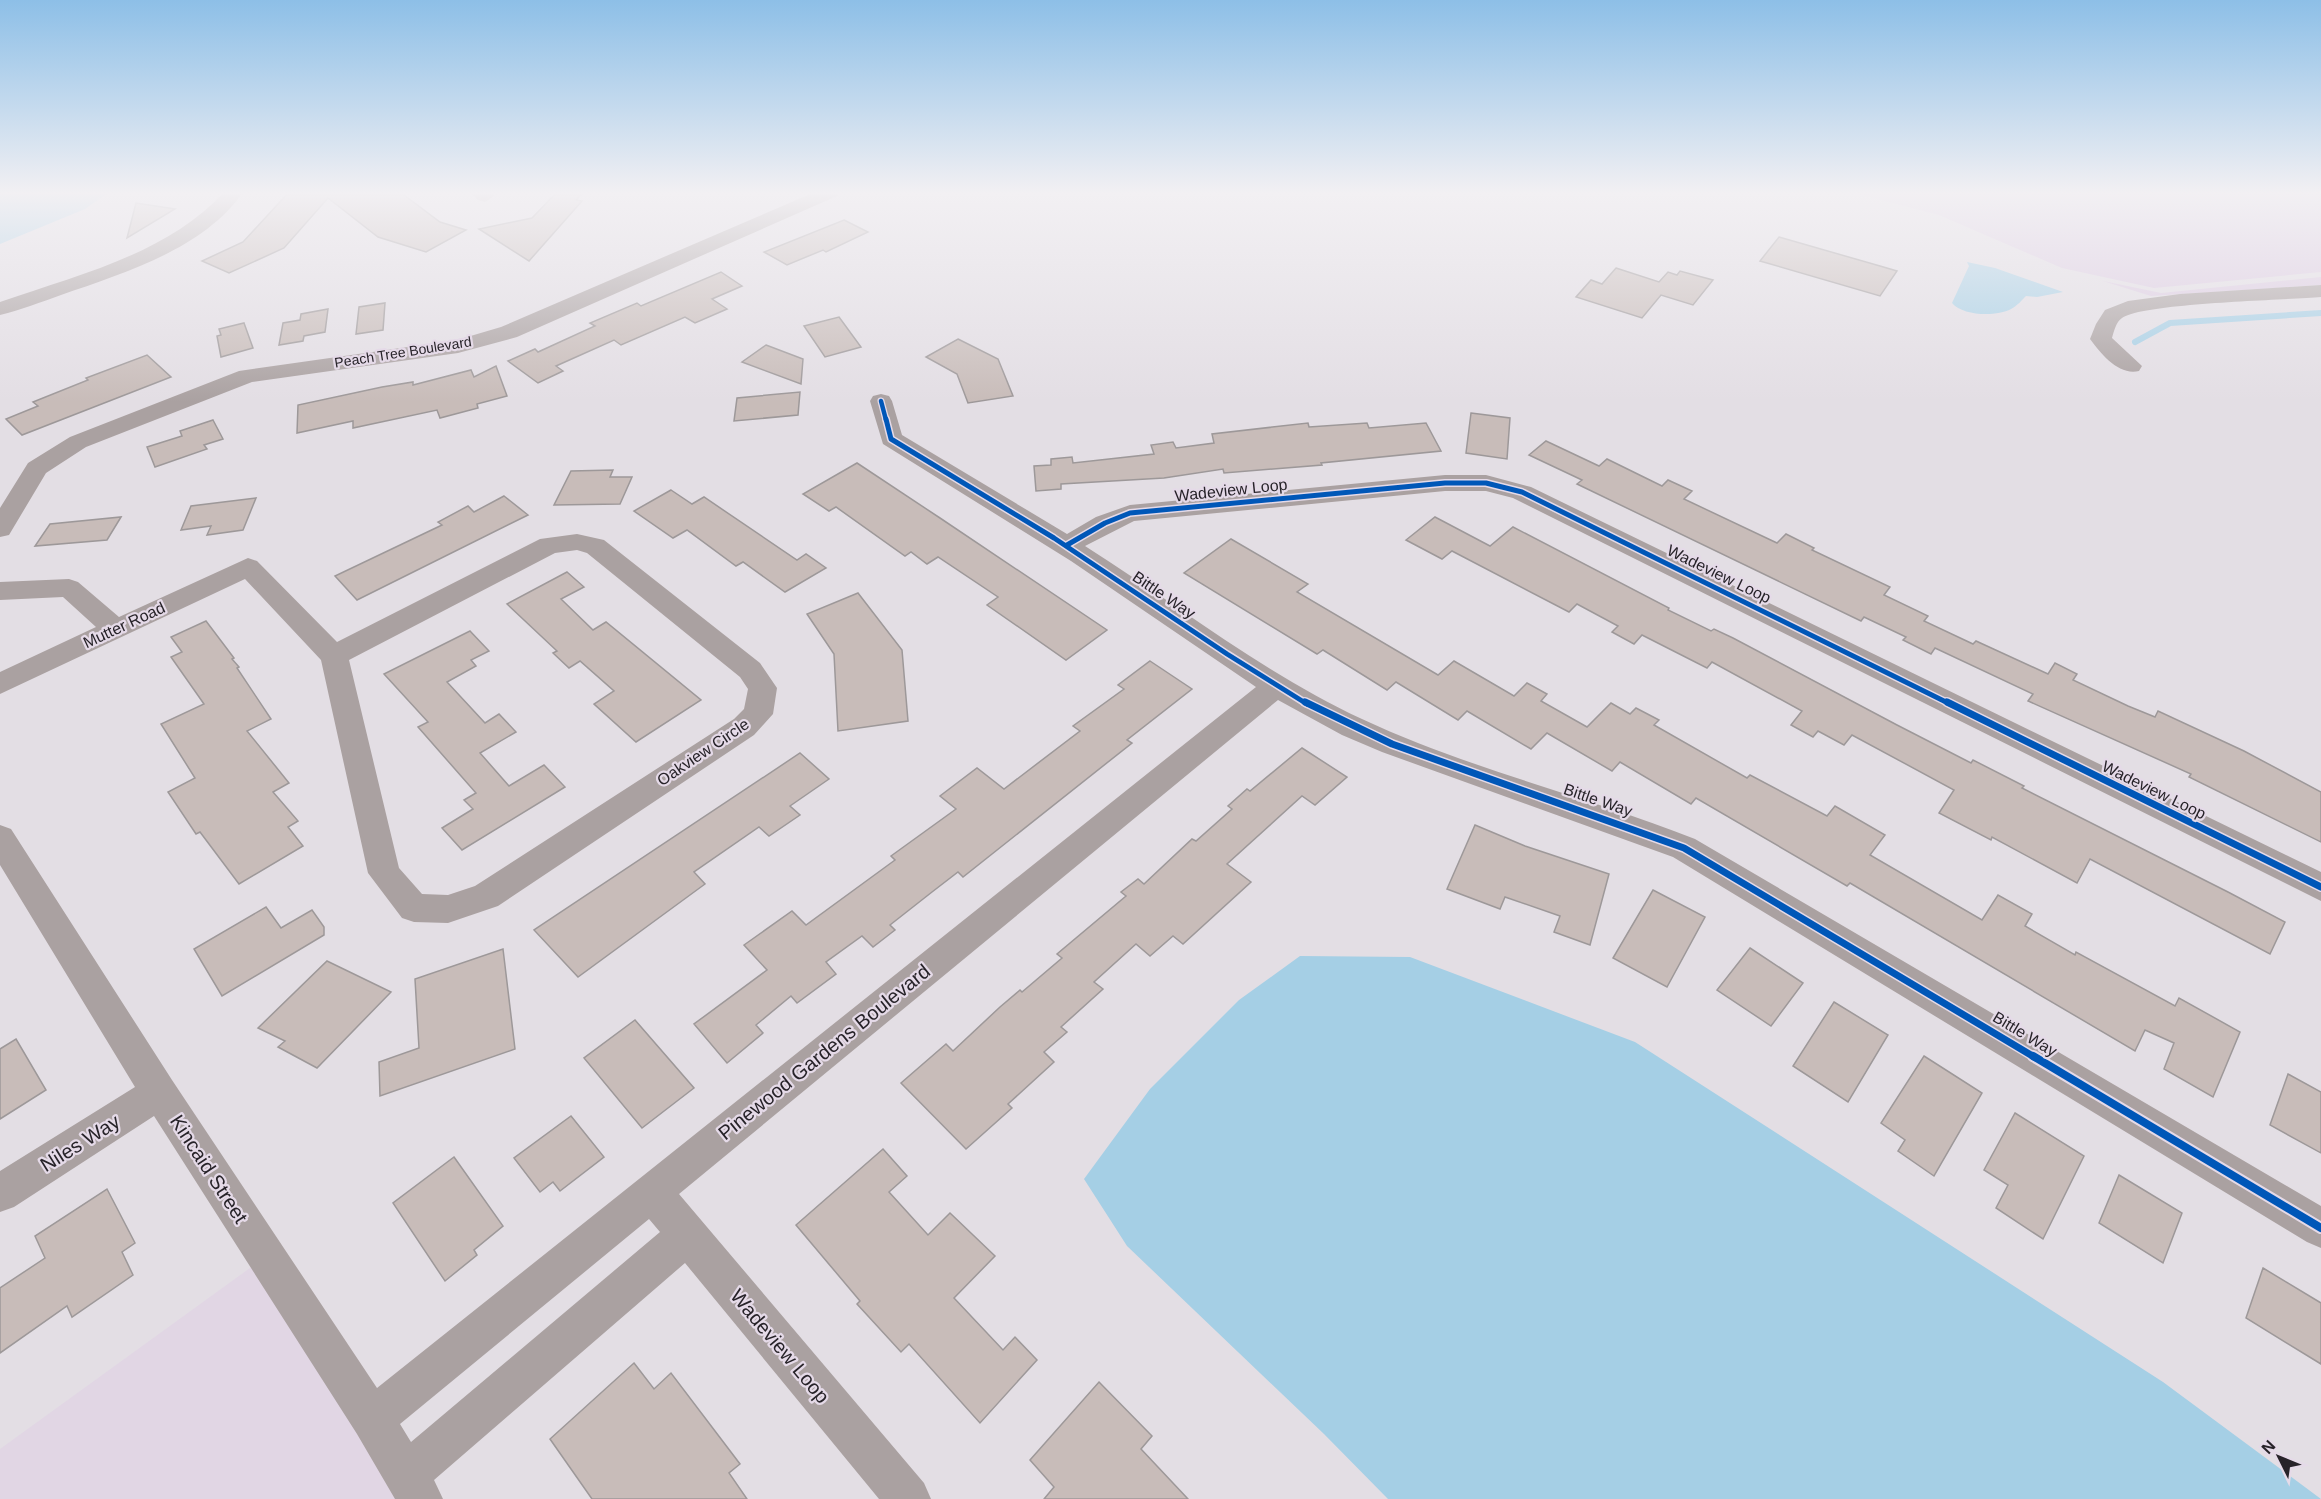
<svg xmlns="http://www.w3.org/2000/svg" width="2321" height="1499" viewBox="0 0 2321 1499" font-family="Arial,sans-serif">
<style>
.built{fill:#e1d6e4}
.green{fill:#dccae1}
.water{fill:#a5cfe5}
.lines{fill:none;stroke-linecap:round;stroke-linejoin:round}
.stream{stroke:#a5cfe5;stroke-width:6}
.building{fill:#c8bcb9;stroke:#9d9899;stroke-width:1.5}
.minor{fill:#aaa1a1;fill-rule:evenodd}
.cycleway-far3-casing{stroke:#e5dae8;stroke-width:7}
.cycleway-far2-casing{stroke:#e5dae8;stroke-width:8}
.cycleway-far1-casing{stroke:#e5dae8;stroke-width:10}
.cycleway-casing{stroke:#e5dae8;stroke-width:12}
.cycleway-far3{stroke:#0057b8;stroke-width:4.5}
.cycleway-far2{stroke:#0057b8;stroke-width:5}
.cycleway-far1{stroke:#0057b8;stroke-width:7}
.cycleway{stroke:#0057b8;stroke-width:8}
.labels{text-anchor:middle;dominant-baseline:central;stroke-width:4.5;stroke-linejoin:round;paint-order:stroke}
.far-street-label{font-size:14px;fill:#272329;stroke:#e5dae8}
.street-label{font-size:16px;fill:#272329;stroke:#e5dae8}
.near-street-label{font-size:20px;fill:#272329;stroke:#e5dae8}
</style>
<rect width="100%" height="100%" fill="#e3dee4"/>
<path class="built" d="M 261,1260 L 405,1499 L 0,1499 L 0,1449 Z"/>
<g class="green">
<path d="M 1850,192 L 2321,192 L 2321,272 L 2154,288 L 2062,268 L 1939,215 Z"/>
<path d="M 2321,277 L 2321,285 L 2151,296 L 2103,281 L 2161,293 Z"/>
</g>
<g class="water">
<path d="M 0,192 L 109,192 L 85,209 L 0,244 Z"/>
<path d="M 1967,262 L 1995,268 L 2063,292 L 2037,297 L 2026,296 C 2022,300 2017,306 2011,309 C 1996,317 1963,316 1952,303 L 1969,266 Z"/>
<path d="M 1300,956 L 1410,957 L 1635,1042 L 2163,1382 L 2321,1499 L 1388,1499 L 1324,1434 L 1127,1246 L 1084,1179 L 1150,1089 L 1239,1000 Z"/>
</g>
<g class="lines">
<path class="stream" d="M 2135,342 L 2170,323 L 2321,313"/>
</g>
<g class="building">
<path d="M 289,192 L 400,192 L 440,222 L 466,230 L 426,252 L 378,237 L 328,198 L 284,248 L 229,273 L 202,261 L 243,242 Z"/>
<path d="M 557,192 L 584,192 L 576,200 L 582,201 L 529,261 L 479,229 L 532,218 Z"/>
<path d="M 136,203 L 175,209 L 127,238 Z"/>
<path d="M 844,220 L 868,232 L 826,252 L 823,250 L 787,265 L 764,252 Z"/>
<path d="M 1779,237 L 1880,266 L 1897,271 L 1880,296 L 1760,261 Z"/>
<path d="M 1616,268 L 1659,282 L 1668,272 L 1677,275 L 1680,271 L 1713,280 L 1693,305 L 1661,295 L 1642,318 L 1576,297 L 1591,280 L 1602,284 Z"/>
<path d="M 721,272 L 742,286 L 712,299 L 727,309 L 695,323 L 685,317 L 621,345 L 614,340 L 556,366 L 563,371 L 538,383 L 508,361 L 535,349 L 538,352 L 595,326 L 590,323 L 637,303 L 641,306 Z"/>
<path d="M 385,303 L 383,330 L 356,334 L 359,307 Z"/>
<path d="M 328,309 L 325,332 L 304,336 L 303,341 L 279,345 L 283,323 L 300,320 L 301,314 Z"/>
<path d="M 839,317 L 861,347 L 825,357 L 804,326 Z"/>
<path d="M 244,323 L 253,348 L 221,357 L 217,336 L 221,335 L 219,329 Z"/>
<path d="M 958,339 L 998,359 L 1013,396 L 968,403 L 957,374 L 926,357 Z"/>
<path d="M 766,345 L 803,359 L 801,384 L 742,362 Z"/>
<path d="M 147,355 L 171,377 L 22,435 L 6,419 L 38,406 L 33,402 L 88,380 L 86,378 Z"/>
<path d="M 496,366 L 507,396 L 477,404 L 478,408 L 440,418 L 437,410 L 353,428 L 353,421 L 297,433 L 298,405 L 382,387 L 413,382 L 413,385 L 471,370 L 474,377 Z"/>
<path d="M 800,392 L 798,415 L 734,421 L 737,398 Z"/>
<path d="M 1471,413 L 1510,418 L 1507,459 L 1466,453 Z"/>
<path d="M 213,420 L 223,439 L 204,445 L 207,449 L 155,467 L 147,447 L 182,436 L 180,431 Z"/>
<path d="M 1308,423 L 1309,427 L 1367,423 L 1369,428 L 1426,423 L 1441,451 L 1321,463 L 1322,465 L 1224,473 L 1223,469 L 1164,478 L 1061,484 L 1061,489 L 1036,491 L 1034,466 L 1051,465 L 1051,459 L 1072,457 L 1073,463 L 1154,454 L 1151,445 L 1173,442 L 1176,448 L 1214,443 L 1212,434 Z"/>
<path d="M 1546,441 L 1599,466 L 1607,459 L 1662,486 L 1668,480 L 1692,491 L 1684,499 L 1777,543 L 1786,534 L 1814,548 L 1812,550 L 1890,587 L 1884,595 L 1928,616 L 1924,621 L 1973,644 L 1976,641 L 2048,674 L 2055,663 L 2077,674 L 2073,680 L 2128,706 L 2155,717 L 2158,711 L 2244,751 L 2321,792 L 2321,842 L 2189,777 L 2191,774 L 2028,701 L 2033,694 L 1935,648 L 1931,654 L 1903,640 L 1906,637 L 1864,617 L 1861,621 L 1577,484 L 1582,480 L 1529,455 Z"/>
<path d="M 857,463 L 940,518 L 1107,630 L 1066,660 L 987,605 L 998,597 L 938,557 L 927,564 L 911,552 L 905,556 L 836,507 L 829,511 L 803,494 Z"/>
<path d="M 613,470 L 610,477 L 632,477 L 620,504 L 554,505 L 571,471 Z"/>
<path d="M 671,490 L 692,504 L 704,497 L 797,560 L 806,554 L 826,568 L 785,592 L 743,562 L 736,566 L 687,530 L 673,538 L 634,511 Z"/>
<path d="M 504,496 L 528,515 L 357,600 L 335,576 L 442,525 L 438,522 L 468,506 L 474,512 Z"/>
<path d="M 256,498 L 243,530 L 207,535 L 211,526 L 181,530 L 191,506 Z"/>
<path d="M 121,517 L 107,540 L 35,546 L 50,524 Z"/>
<path d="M 1435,517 L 1490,546 L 1513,527 L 1669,608 L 1668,610 L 1711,631 L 1714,629 L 1733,638 L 1897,725 L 1971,763 L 1973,760 L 2024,786 L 2022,788 L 2228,892 L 2285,922 L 2270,954 L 2090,859 L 2077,883 L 1992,837 L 1991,840 L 1939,813 L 1954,790 L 1852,735 L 1844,745 L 1818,731 L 1813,737 L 1791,725 L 1802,711 L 1712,662 L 1707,668 L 1642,635 L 1634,644 L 1612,632 L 1618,626 L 1577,604 L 1569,612 L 1452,551 L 1442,559 L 1406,540 Z"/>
<path d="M 1231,539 L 1308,584 L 1297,592 L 1438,675 L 1454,661 L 1514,696 L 1527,683 L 1547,694 L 1541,701 L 1587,727 L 1611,703 L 1630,714 L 1636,708 L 1659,720 L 1654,725 L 1747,778 L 1750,775 L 1827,816 L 1835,806 L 1885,835 L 1870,855 L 1982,920 L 1998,895 L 2032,914 L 2025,926 L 2075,955 L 2076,952 L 2175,1006 L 2179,998 L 2240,1032 L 2213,1097 L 2164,1069 L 2174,1043 L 2145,1030 L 2135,1051 L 1850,883 L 1847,886 L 1696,798 L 1691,804 L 1620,762 L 1612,771 L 1547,733 L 1531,749 L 1467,711 L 1458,720 L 1396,682 L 1387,690 L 1323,650 L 1317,654 L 1184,573 Z"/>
<path d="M 567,572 L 584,587 L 561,599 L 593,630 L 606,622 L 701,700 L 636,742 L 594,704 L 614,691 L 580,661 L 569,668 L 553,653 L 557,651 L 507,604 Z"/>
<path d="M 858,593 L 902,650 L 908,721 L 838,731 L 834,654 L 807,614 Z"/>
<path d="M 206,621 L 234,658 L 232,659 L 239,667 L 237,668 L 271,719 L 247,731 L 289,783 L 273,792 L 298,821 L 288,827 L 303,846 L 239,884 L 200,832 L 196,834 L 168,792 L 195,778 L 161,724 L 204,704 L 171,657 L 182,652 L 171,637 Z"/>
<path d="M 470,631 L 489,651 L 471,660 L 476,666 L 447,682 L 485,723 L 499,714 L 516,732 L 480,753 L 509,786 L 544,765 L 565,787 L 462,850 L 442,828 L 473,809 L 464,800 L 476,793 L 418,727 L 428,722 L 384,674 Z"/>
<path d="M 1150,661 L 1192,689 L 1127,740 L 1132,743 L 963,877 L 958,872 L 932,892 L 890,925 L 895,930 L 873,947 L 862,936 L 826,962 L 836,974 L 797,1003 L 791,996 L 756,1025 L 763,1033 L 727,1063 L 694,1024 L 767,970 L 744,945 L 792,911 L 806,925 L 895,860 L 891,856 L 956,809 L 940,796 L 977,768 L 1004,789 L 1080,731 L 1073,726 L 1124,689 L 1118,685 Z"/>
<path d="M 1302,748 L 1347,777 L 1315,805 L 1302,796 L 1227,864 L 1251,882 L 1183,944 L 1173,936 L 1150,956 L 1136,944 L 1094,982 L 1103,989 L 1061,1027 L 1067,1032 L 1044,1052 L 1054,1062 L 1008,1104 L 1012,1108 L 966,1149 L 901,1083 L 946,1044 L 953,1051 L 1000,1007 L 1020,990 L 1022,992 L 1062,958 L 1057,954 L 1126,896 L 1121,892 L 1138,879 L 1144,884 L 1192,839 L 1196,841 L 1232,809 L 1228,806 L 1247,789 L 1250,791 Z"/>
<path d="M 800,753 L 829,779 L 790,806 L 800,815 L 769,836 L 759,827 L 694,872 L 705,884 L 578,977 L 534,930 Z"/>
<path d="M 1475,825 L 1525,846 L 1609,874 L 1590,945 L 1554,932 L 1560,916 L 1505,897 L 1500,909 L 1447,889 Z"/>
<path d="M 1653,890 L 1705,917 L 1667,987 L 1613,958 Z"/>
<path d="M 266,907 L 281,928 L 312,910 L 324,927 L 324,935 L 222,996 L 194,949 Z"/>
<path d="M 1750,948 L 1803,983 L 1771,1026 L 1717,990 Z"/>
<path d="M 503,949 L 515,1049 L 380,1096 L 379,1062 L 419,1048 L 415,979 Z"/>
<path d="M 327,961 L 391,992 L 317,1068 L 278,1047 L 285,1041 L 258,1028 Z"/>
<path d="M 1834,1002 L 1888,1035 L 1848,1102 L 1793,1066 Z"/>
<path d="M 635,1020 L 694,1088 L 642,1128 L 584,1058 Z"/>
<path d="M 16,1039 L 46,1090 L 0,1119 L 0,1049 Z"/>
<path d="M 1924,1056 L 1982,1093 L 1934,1176 L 1898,1151 L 1905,1140 L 1881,1123 Z"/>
<path d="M 2288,1074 L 2321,1092 L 2321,1153 L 2270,1125 Z"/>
<path d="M 2015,1113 L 2084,1156 L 2043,1239 L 1996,1208 L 2008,1185 L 1984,1170 Z"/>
<path d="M 571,1116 L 604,1157 L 560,1191 L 553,1182 L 540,1192 L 514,1158 Z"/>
<path d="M 883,1149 L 907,1176 L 889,1192 L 928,1235 L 950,1213 L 995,1256 L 954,1298 L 1003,1350 L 1015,1337 L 1037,1360 L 980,1423 L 909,1344 L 901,1352 L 857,1304 L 860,1301 L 796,1225 Z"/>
<path d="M 454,1157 L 503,1226 L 474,1250 L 477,1255 L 445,1281 L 393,1203 Z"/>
<path d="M 2119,1175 L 2182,1213 L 2163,1263 L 2099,1223 Z"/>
<path d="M 107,1189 L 135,1243 L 122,1252 L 133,1275 L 72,1317 L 67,1306 L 0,1353 L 0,1288 L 45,1258 L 35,1236 Z"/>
<path d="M 2263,1268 L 2321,1303 L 2321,1364 L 2246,1318 Z"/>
<path d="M 634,1363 L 654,1389 L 671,1373 L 740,1464 L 729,1473 L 747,1499 L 592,1499 L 550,1439 Z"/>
<path d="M 1099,1382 L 1152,1436 L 1141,1449 L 1188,1499 L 1044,1499 L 1054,1487 L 1030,1460 Z"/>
</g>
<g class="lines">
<g class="minor">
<path d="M 224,192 L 243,192 C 204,249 124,273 61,295 C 41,302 21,310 0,315 L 0,302 C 77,275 168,254 224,192 Z"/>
<path d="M 470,192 L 491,192 L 494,196 L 485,202 L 478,200 Z"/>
<path d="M 815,192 L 839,192 L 837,196 L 517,337 L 458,353 L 252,382 L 86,447 L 46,473 L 9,535 L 0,537 L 0,508 L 28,463 L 70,437 L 239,371 L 457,340 L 501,327 Z"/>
<path d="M 2321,285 L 2321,297 C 2287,300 2142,303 2122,318 C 2116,322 2114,331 2112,338 L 2142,366 L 2139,371 C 2119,376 2101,354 2090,339 L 2096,324 L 2105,310 L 2128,301 L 2180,294 Z"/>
<path d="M 881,394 L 889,396 L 892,401 L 902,435 L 1067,534 L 1096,517 L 1130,505 L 1445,475 L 1486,475 L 1531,487 L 2321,872 L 2321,901 L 1513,498 L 1486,491 L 1445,491 L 1134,521 L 1085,546 C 1177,604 1263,673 1362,719 C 1469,769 1586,796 1695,839 L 2321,1206 L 2321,1248 L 2307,1242 L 1673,857 L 1382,752 L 1342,735 L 1278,700 L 679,1194 L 924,1483 L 931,1499 L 879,1499 L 685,1263 L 434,1480 L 443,1499 L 395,1499 L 357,1434 L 154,1116 L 14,1207 L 0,1212 L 0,1171 L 135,1087 L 0,865 L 0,825 L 11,829 L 172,1080 L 377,1388 L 1256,687 L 1071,561 L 883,444 L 870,401 L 873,396 ZM 649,1219 L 660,1232 L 411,1442 L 400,1424 Z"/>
<path d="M 577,534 L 604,540 L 760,663 L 777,688 L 773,714 L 754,735 L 498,906 L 448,923 L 414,922 L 402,918 L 368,873 L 321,660 L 245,579 L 0,694 L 0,672 L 96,627 L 63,597 L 0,600 L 0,582 L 69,579 L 78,582 L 119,617 L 248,558 L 257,561 L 337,642 L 540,539 ZM 577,550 L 587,553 L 740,677 L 748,689 L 744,709 L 734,719 L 475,886 L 448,895 L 422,894 L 399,868 L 349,660 L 555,553 Z"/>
</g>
<defs>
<path id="cycleway-far3" d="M 881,401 L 886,420"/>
<g id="cycleway-far2">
<path d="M 886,419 L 891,439 L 1054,538 L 1227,654 L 1307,704"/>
<path d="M 1067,545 L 1105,523 L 1130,513 L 1445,483 L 1486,483 L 1522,492 L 1950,704"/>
</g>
<g id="cycleway-far1">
<path d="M 1305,702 L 1392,744 L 1684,848 L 2036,1058"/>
<path d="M 1947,702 L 2321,887"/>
</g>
<path id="cycleway" d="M 2033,1056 L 2321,1228"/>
</defs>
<use href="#cycleway-far3" class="cycleway-far3-casing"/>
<use href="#cycleway-far2" class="cycleway-far2-casing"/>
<use href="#cycleway-far1" class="cycleway-far1-casing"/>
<use href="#cycleway" class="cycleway-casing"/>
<use href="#cycleway-far3" class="cycleway-far3"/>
<use href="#cycleway-far2" class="cycleway-far2"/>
<use href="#cycleway-far1" class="cycleway-far1"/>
<use href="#cycleway" class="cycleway"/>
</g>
<linearGradient id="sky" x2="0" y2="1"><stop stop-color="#8dbfe7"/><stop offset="0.48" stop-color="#f2f0f3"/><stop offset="1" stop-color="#f2f0f3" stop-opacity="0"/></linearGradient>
<rect width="2321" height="402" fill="url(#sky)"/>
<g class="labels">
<g class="far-street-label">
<text transform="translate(403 352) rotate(-9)">Peach Tree Boulevard</text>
</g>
<g class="street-label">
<text transform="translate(1231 490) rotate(-6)">Wadeview Loop</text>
<text transform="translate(1719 574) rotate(26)">Wadeview Loop</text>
<text transform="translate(1164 595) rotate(34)">Bittle Way</text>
<text transform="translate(124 625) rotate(-25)">Mutter Road</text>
<text transform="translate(703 752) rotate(-34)">Oakview Circle</text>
<text transform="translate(2154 790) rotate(26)">Wadeview Loop</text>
<text transform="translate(1598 800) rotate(19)">Bittle Way</text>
<text transform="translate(2025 1034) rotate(31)">Bittle Way</text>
</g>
<g class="near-street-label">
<text transform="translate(824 1052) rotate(-39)">Pinewood Gardens Boulevard</text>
<text transform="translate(80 1143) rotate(-32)">Niles Way</text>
<text transform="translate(209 1169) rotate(57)">Kincaid Street</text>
<text transform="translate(780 1346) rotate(50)">Wadeview Loop</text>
</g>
</g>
<g transform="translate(2279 1457) rotate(313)" stroke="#e5dae8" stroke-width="4.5" paint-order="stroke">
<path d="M0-4.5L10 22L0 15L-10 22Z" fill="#272329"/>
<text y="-9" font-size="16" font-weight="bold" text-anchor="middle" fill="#272329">N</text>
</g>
</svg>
